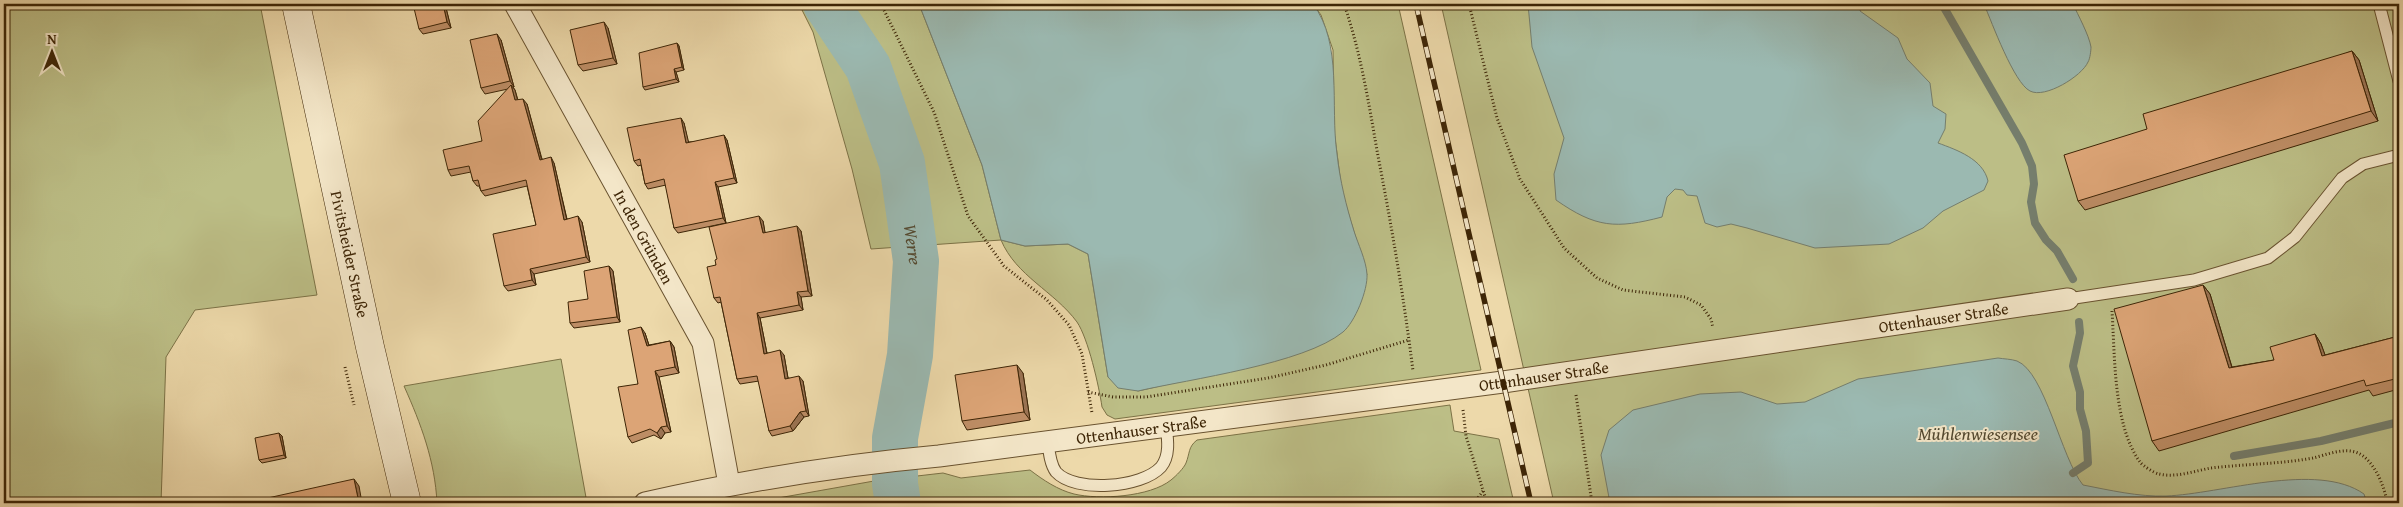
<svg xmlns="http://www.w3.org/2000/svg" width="2403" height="507" viewBox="0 0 2403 507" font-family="'Gentium Book Plus',serif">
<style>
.green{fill:#bcbe86;stroke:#7c7246}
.water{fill:#9bb9b1;stroke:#757e6d}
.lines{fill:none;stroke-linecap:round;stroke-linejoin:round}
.stream{stroke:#757e6d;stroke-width:8}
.river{stroke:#9bb9b1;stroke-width:46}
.lane-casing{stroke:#69522f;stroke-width:13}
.street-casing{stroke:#69522f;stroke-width:23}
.secondary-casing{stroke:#3d2506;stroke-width:29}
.path{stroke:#3d2506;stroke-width:3;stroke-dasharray:1 2.5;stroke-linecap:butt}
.lane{stroke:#f3e6c8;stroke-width:11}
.street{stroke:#f3e6c8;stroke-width:21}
.secondary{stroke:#f3e6c8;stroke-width:28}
.rail-casing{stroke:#3d2506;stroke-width:5.5}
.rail{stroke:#f3e6c8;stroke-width:4;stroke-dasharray:11;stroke-linecap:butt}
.wall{fill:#bd8d65;stroke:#3d2506}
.shaded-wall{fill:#9a7353;stroke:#3d2506}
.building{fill:#dca476;stroke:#3d2506}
.labels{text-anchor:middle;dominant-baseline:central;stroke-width:4;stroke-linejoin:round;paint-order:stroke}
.street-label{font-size:16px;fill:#3d2506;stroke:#f3e6c8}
.water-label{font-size:18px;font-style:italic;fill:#544a31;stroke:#f3e6c8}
</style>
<rect width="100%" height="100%" fill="#edd9aa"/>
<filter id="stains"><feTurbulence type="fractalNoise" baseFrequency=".004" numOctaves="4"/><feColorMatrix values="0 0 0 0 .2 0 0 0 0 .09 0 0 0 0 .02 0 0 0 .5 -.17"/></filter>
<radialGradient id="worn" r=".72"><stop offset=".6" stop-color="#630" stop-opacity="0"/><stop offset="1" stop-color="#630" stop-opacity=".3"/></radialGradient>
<g class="green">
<path d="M 4,4 L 260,4 L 317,295 L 195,310 L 166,357 L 161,503 L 4,503 Z"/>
<path d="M 799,4 L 919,4 L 982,165 L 1001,240 L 1025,246 L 1068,244 L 1088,254 L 1108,377 L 1138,391 L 1182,381 L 1367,275 L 1342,192 L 1334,130 L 1333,50 L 1321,15 L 1313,4 L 1398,4 L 1481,370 L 1115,419 L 1107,415 L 1102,407 C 1099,386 1088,338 1077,322 C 1054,291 1016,276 1001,240 L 871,249 L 852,169 L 813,32 Z"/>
<path d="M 1441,4 L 2399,4 L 2399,503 L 1554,503 Z"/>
<path d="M 561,359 L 587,503 L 437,503 C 435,461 421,424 404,386 Z"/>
<path d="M 1450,405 L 1454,431 L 1499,439 L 1514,503 L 750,503 L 874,481 L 943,473 L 961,478 L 1030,470 C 1043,480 1058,490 1074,494 C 1099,500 1150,497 1171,480 C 1176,476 1184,468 1186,463 C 1190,453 1188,447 1197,440 Z"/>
</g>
<g class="water">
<path d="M 919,4 L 1313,4 C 1343,44 1330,105 1337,154 C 1340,181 1346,205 1354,231 C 1358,244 1366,260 1367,274 C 1368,290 1355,322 1343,332 C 1304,364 1190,379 1138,391 L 1118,388 L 1108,377 L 1088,254 L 1068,244 L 1025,246 L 1001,240 L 982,165 Z"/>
<path d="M 1528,4 L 1862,4 L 1860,11 L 1898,38 L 1907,59 L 1930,83 L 1933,106 L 1946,114 L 1945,129 L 1938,143 C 1957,150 1983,159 1988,181 L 1984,190 L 1943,211 L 1923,228 L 1889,244 L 1815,248 L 1747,228 L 1731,224 L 1717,227 L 1705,223 L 1697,196 L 1687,195 L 1683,190 L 1675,189 L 1667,197 L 1662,217 C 1616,229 1596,228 1556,200 L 1554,174 L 1564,138 L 1532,47 Z"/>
<path d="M 1984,4 L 2073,4 C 2078,15 2089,35 2091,47 C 2091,50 2090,59 2088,62 C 2082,76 2045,99 2030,91 C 2014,83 1992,23 1984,4 Z"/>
<path d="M 1998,358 C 2004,359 2011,359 2017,361 C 2045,372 2061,458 2083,485 C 2109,490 2139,497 2166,496 C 2221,494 2317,461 2364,494 L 2367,503 L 1610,503 L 1601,455 L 1609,430 L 1633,410 L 1700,394 L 1741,392 L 1777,404 L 1805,402 L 1858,379 Z"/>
</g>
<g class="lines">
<g class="stream">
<path d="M 1942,4 L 2022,143 L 2032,166 L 2034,184 L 2031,202 L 2035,223 L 2046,240 L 2057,251 L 2073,279"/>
<path d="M 2234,456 L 2321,441 L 2399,422"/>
<path d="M 2073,473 L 2088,463 L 2086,431 L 2080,409 L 2080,392 L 2073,366 L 2080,333 L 2079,322"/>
</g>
<path class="river" id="s1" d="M 826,4 L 868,67 L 902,163 L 916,261 L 910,355 L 895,438 L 895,484 L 898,503"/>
<defs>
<g id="lane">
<path d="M 2379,4 L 2399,81"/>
<path d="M 2068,299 L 2194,280 L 2268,258 L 2295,237 L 2342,178 L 2363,164 L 2399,155"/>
<path d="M 1048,442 C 1049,451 1050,464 1056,472 C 1075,493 1142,488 1161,467 C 1170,456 1168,440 1166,426"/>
</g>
<g id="street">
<path id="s2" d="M 515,4 L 703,343 L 729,484"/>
<path id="s3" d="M 645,503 C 742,481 840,465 939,456 L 1503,382 L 2068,299"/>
</g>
<g id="secondary">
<path id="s4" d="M 296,4 L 370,347 L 407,503"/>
</g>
</defs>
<use href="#lane" class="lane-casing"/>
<use href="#street" class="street-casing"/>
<use href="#secondary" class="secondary-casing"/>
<g class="path">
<path d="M 881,4 L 934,112 L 968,216 L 1004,266 L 1047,300 L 1069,325 L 1082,354 L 1092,413"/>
<path d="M 1344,4 C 1361,53 1369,105 1378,156 C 1392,228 1404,299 1413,371"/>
<path d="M 1469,4 L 1497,118 L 1520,179 L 1564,248 L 1597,278 L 1623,290 L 1685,297 L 1701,305 L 1711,319 L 1713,328"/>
<path d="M 2112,311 C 2115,355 2113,425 2140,462 C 2143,466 2154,473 2159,474 C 2176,478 2194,471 2211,468 C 2245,464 2280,464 2313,458 C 2326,455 2344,447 2358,453 C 2374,460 2385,487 2387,503"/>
<path d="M 345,367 L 354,405"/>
<path d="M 1088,392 L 1113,397 L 1146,397 L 1268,378 L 1326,365 L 1409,340"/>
<path d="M 1576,395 L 1592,503"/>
<path d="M 1463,410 L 1466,436 L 1487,503"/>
<path d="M 1474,503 L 1483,491"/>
</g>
<use href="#lane" class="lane"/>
<use href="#street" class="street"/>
<use href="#secondary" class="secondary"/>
<defs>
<path id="rail" d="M 1416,4 L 1531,503"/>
</defs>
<use href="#rail" class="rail-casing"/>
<use href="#rail" class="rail"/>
</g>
<g class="wall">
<path d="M 394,4 L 405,4 L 395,6 Z"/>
<path d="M 445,4 L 451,28 L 423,34 L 419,29 Z"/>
<path d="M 608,28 L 617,64 L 583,71 L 578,65 Z"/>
<path d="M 501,40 L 514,87 L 513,87 L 515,90 L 518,100 L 527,104 L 542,159 L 554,163 L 567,219 L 582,222 L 590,262 L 534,274 L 536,285 L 508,291 L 504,286 L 536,225 L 527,186 L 485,196 L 481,191 L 479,186 L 477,186 L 473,181 L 471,172 L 451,176 L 448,170 L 482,141 L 508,89 L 485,94 L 481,88 Z"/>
<path d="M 677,43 L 679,46 L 684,70 L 676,72 L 679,82 L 645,90 L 643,87 Z"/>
<path d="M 2352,51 L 2359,60 L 2378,121 L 2085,210 L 2078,201 L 2147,129 Z"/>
<path d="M 684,123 L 688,142 L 727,140 L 737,183 L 718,187 L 726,223 L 678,233 L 674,228 L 666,185 L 648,189 L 645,184 L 641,165 L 638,166 L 634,161 Z"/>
<path d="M 763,221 L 765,233 L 801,231 L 812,296 L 801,297 L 803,310 L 760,318 L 767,353 L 784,355 L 788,378 L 803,381 L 809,416 L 804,417 L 793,431 L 772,436 L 769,431 L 759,381 L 740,384 L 737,379 L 721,302 L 718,303 L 714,298 L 716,265 L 717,259 Z"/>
<path d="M 609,266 L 613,271 L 620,322 L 574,328 L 570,323 L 588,299 Z"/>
<path d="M 2203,285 L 2210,294 L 2232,367 L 2274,360 L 2315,334 L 2321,344 L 2325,355 L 2399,336 L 2399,389 L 2373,396 L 2369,390 L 2159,451 L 2152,441 Z"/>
<path d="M 645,333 L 649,345 L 670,341 L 674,347 L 679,373 L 659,377 L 671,432 L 665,433 L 661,439 L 654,435 L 632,443 L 628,437 L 638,384 Z"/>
<path d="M 1023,373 L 1030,420 L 967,430 L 962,421 Z"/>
<path d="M 282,436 L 286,458 L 262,463 L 259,460 Z"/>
</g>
<g class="shaded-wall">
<path d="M 443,4 L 445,4 L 451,28 L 447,22 Z"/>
<path d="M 604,22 L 608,28 L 617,64 L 613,58 Z"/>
<path d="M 497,34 L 501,40 L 514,87 L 510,81 Z"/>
<path d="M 677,43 L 679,46 L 684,70 L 682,67 Z"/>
<path d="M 2352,51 L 2359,60 L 2378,121 L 2371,111 Z"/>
<path d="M 674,69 L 676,72 L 679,82 L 676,79 Z"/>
<path d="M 511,85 L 515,90 L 519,106 L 515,100 Z"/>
<path d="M 523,99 L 527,104 L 543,165 L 540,160 Z"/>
<path d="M 681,118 L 684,123 L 690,148 L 686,143 Z"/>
<path d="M 724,135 L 727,140 L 737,183 L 734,178 Z"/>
<path d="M 551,157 L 554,163 L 568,225 L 564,220 Z"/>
<path d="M 715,182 L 718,187 L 726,223 L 723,218 Z"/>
<path d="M 578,216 L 582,222 L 590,262 L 586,257 Z"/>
<path d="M 759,216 L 763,221 L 766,238 L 763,233 Z"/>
<path d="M 797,226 L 801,231 L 812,296 L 808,291 Z"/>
<path d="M 609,266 L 613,271 L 620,322 L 617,317 Z"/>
<path d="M 530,269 L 534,274 L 536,285 L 532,280 Z"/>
<path d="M 2203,285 L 2210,294 L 2235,378 L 2229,368 Z"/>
<path d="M 797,292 L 801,297 L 803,310 L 799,305 Z"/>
<path d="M 757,313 L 760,318 L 768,359 L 764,354 Z"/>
<path d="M 641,327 L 645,333 L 651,352 L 647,346 Z"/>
<path d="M 2315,334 L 2321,344 L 2329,366 L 2322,356 Z"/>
<path d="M 670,341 L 674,347 L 679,373 L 675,367 Z"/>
<path d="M 780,350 L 784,355 L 789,384 L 785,379 Z"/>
<path d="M 1017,365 L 1023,373 L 1030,420 L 1024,412 Z"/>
<path d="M 655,371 L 659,377 L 671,432 L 667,426 Z"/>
<path d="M 799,376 L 803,381 L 809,416 L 806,411 Z"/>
<path d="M 800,412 L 804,417 L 793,431 L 790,426 Z"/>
<path d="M 661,427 L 665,433 L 661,439 L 657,433 Z"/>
<path d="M 279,433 L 282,436 L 286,458 L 284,455 Z"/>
<path d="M 354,479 L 359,486 L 362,503 L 359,503 Z"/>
</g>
<g class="building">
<path d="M 413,4 L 443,4 L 447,22 L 419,29 Z"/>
<path d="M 604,22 L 613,58 L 578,65 L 570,30 Z"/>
<path d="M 497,34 L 510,81 L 481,88 L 470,40 Z"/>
<path d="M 677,43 L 682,67 L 674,69 L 676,79 L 643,87 L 639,53 Z"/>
<path d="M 2352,51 L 2371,111 L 2078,201 L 2064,155 L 2147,129 L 2143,114 Z"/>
<path d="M 511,85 L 515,100 L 523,99 L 540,160 L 551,157 L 564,220 L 578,216 L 586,257 L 530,269 L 532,280 L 504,286 L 493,234 L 536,225 L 526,180 L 481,191 L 478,180 L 473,181 L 469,166 L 448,170 L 443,150 L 482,141 L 478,121 Z"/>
<path d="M 681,118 L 686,143 L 724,135 L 734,178 L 715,182 L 723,218 L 674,228 L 664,179 L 645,184 L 640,159 L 634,161 L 627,128 Z"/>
<path d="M 759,216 L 763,233 L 797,226 L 808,291 L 797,292 L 799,305 L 757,313 L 764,354 L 780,350 L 785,379 L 799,376 L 806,411 L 800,412 L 790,426 L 769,431 L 757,376 L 737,379 L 720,297 L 714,298 L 707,267 L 716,265 L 715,260 L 717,259 L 709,227 Z"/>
<path d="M 609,266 L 617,317 L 570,323 L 568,302 L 588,299 L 584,271 Z"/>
<path d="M 2203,285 L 2229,368 L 2274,360 L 2270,347 L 2315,334 L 2322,356 L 2399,336 L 2399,378 L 2366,386 L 2364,380 L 2152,441 L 2114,309 Z"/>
<path d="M 641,327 L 647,346 L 670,341 L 675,367 L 655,371 L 667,426 L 661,427 L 657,433 L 650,429 L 628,437 L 618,387 L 638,384 L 628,330 Z"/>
<path d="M 1017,365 L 1024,412 L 962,421 L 955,375 Z"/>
<path d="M 279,433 L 284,455 L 259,460 L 255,438 Z"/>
<path d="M 354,479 L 359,503 L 245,503 Z"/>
</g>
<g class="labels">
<g class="street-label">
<text stroke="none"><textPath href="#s2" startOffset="266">In den Gründen</textPath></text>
<text stroke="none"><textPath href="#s4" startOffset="256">Pivitsheider Straße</textPath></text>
<text stroke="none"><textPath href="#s3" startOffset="1312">Ottenhauser Straße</textPath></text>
<text stroke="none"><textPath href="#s3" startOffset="908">Ottenhauser Straße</textPath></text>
<text stroke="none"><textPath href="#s3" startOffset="502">Ottenhauser Straße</textPath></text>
</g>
<g class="water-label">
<text stroke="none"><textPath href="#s1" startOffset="260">Werre</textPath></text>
<text x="1978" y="433">Mühlenwiesensee</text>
</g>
</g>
<rect width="2403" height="507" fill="none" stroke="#edd9aa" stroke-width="20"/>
<rect x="5" y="5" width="2393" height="497" fill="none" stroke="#3d2506" stroke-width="2.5"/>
<rect x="10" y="10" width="2383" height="487" fill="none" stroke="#3d2506"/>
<g transform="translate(52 52)" stroke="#f3e6c8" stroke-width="4" paint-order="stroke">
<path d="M0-4L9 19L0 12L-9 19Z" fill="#3d2506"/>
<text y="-8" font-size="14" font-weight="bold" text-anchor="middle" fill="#3d2506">N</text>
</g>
<rect width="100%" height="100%" filter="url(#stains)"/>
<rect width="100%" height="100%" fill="url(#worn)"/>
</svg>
